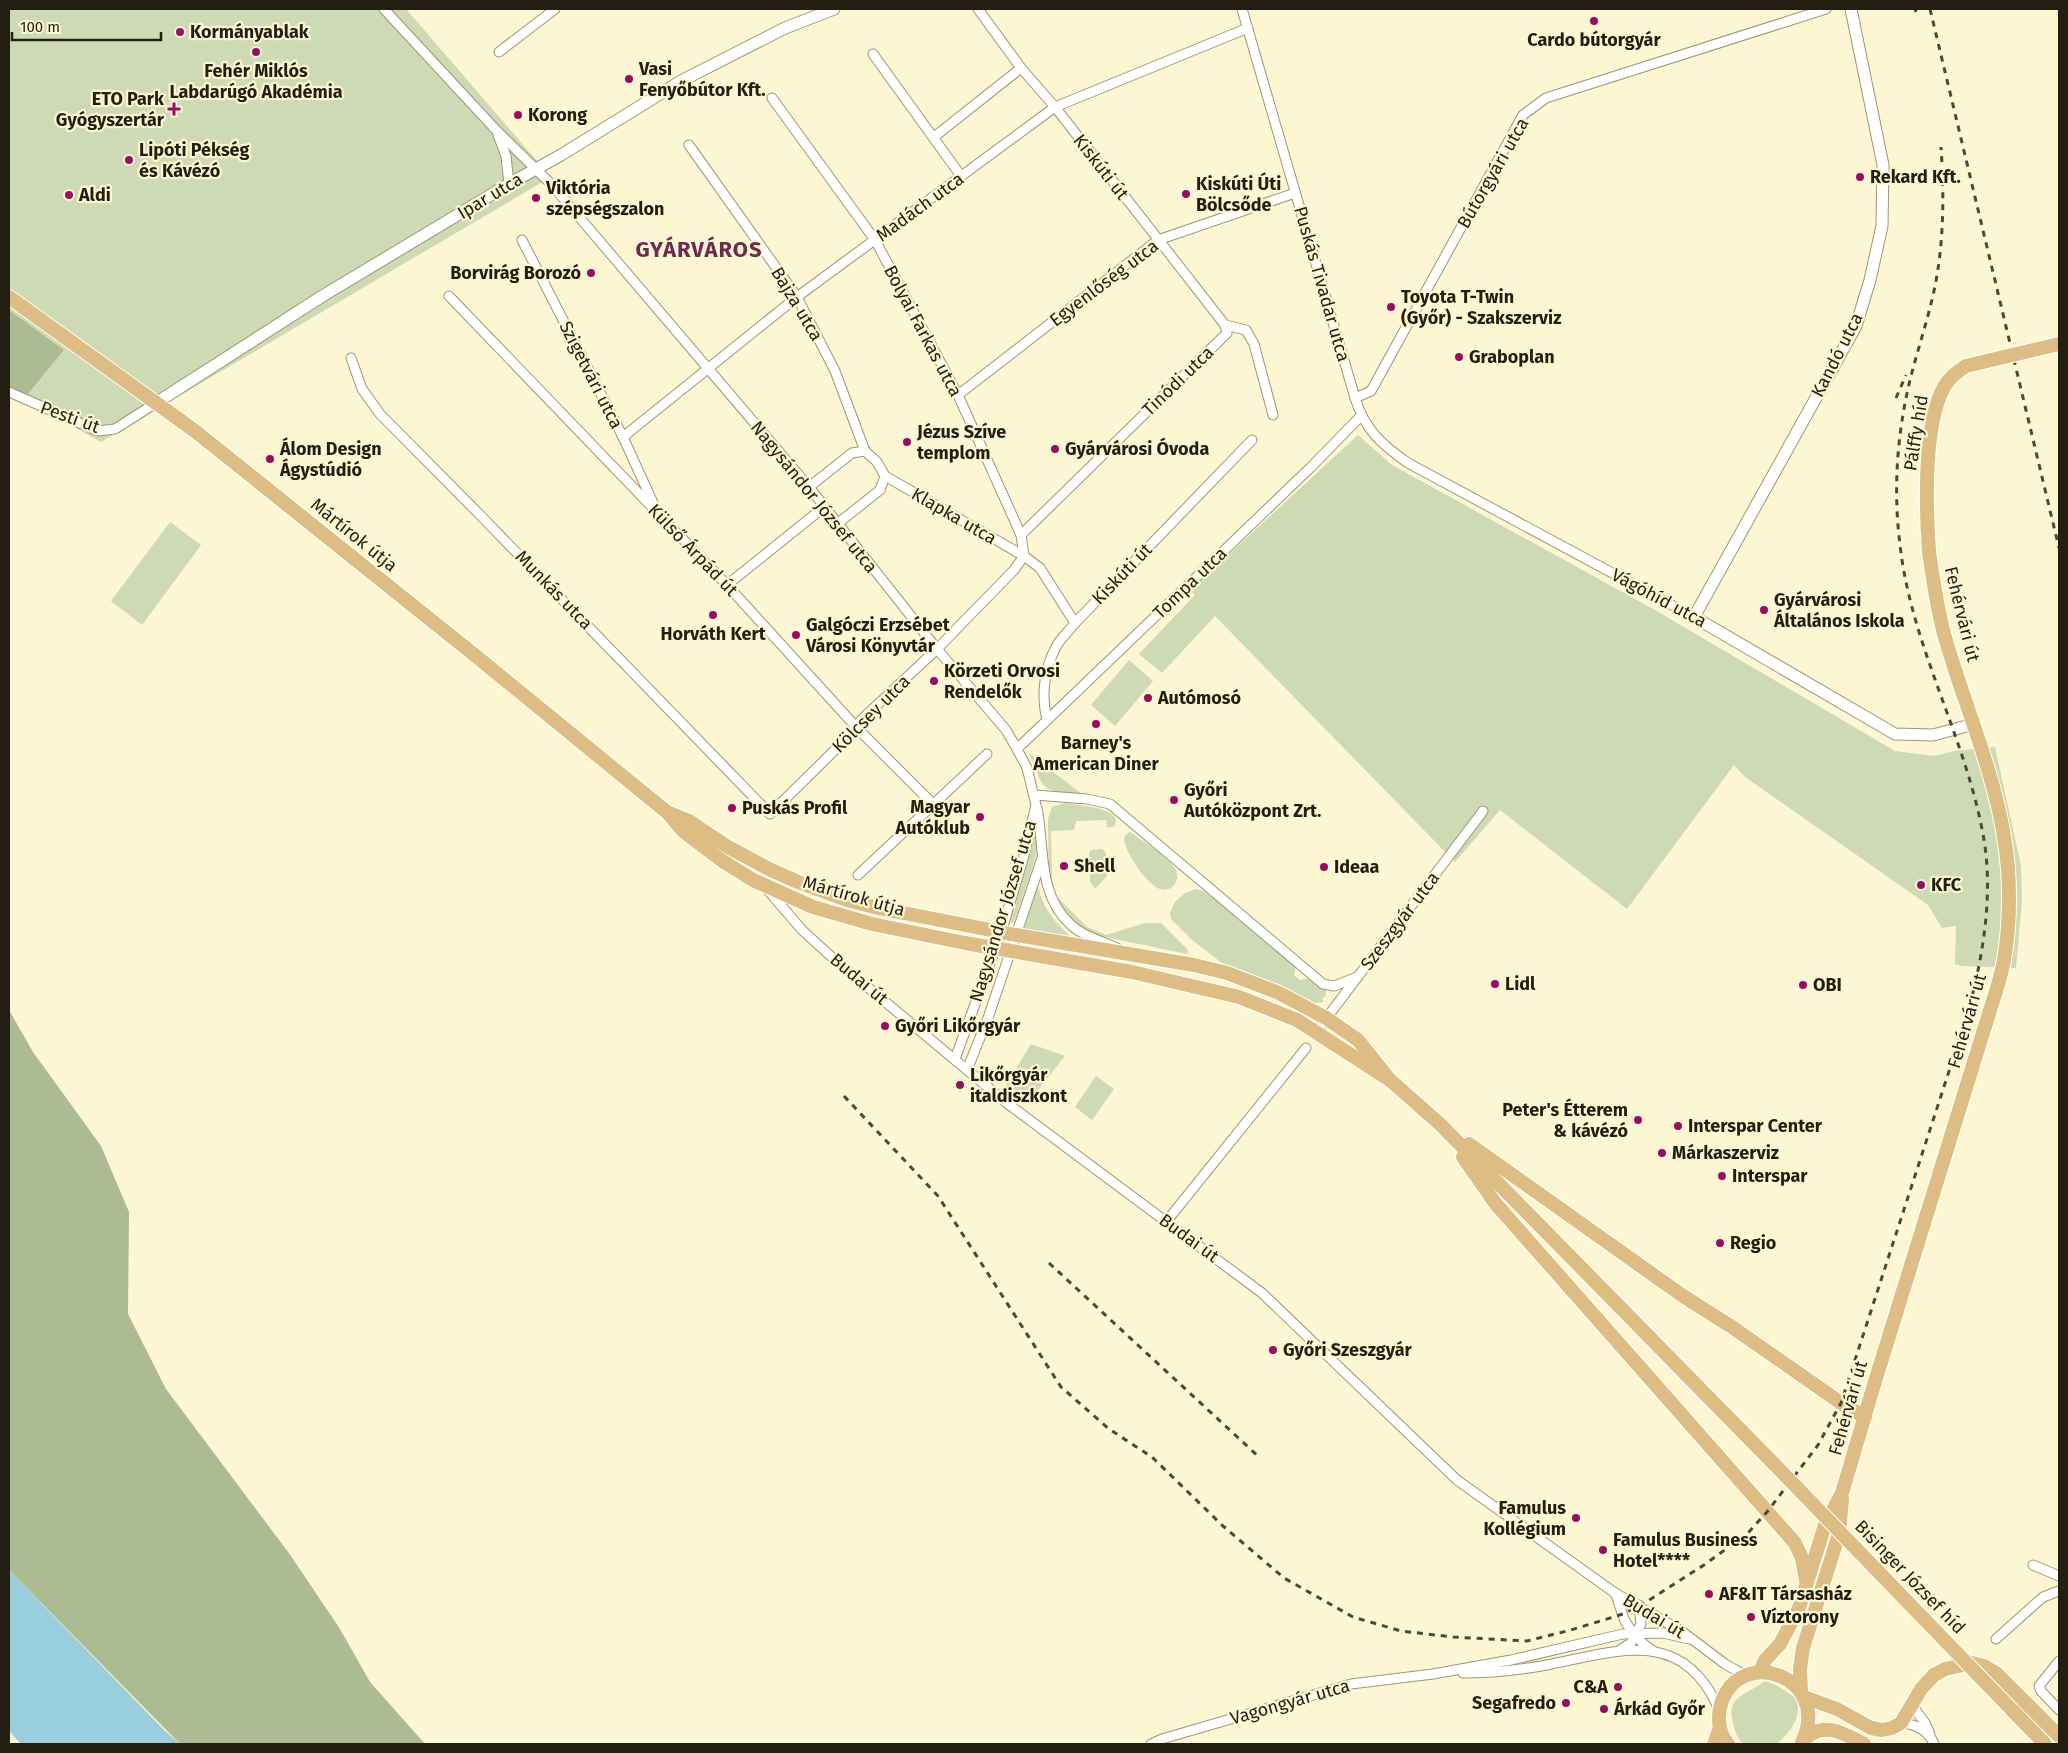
<svg xmlns="http://www.w3.org/2000/svg" width="2068" height="1753" viewBox="0 0 2068 1753" font-family="'Fira Sans',sans-serif">
<style>
.green{fill:#cddab4}
.forest{fill:#acbb91}
.water{fill:#99cede}
.lines{fill:none;stroke-linecap:round;stroke-linejoin:round}
.minor-casing{stroke:#9d9776;stroke-width:11}
.tertiary-casing{stroke:#9d9776;stroke-width:13}
.primary-casing{stroke:#fff;stroke-width:16}
.minor{stroke:#fff;stroke-width:9}
.tertiary{stroke:#fff;stroke-width:11}
.primary{stroke:#ddbd83;stroke-width:14}
.rail{stroke:#4d4938;stroke-width:3;stroke-dasharray:6 6;stroke-linecap:butt}
.primary-bridge-casing{stroke:#fff;stroke-width:16;stroke-linecap:butt}
.primary-bridge{stroke:#ddbd83;stroke-width:14}
.poi-dot{fill:#970d62;stroke:#fdf6d2;stroke-width:2}
.labels{text-anchor:middle;dominant-baseline:central;stroke-width:4.5;stroke-linejoin:round;paint-order:stroke}
.poi-label{font-size:18px;font-weight:bold;fill:#221f12;stroke:#fdf6d2;text-anchor:start}
.street-label{font-size:18px;fill:#221f12;stroke:#fdf6d2}
.district-label{font-size:22px;font-weight:bold;letter-spacing:1px;fill:#6c2c4e;stroke:#fdf6d2}
</style>
<rect width="100%" height="100%" fill="#fdf6d2"/>
<g class="green">
<path d="M 9,9 L 406,9 L 551,177 L 101,442 L 24,399 L 64,350 L 9,310 Z"/>
<path d="M 1358,435 L 1392,465 L 1655,610 L 1895,751 L 1934,756 L 1954,751 L 1995,747 L 2021,866 L 2022,900 L 2016,968 L 1962,966 L 1955,964 L 1956,926 L 1942,928 L 1928,905 L 1745,777 L 1734,765 L 1627,909 L 1500,810 L 1455,862 L 1215,616 L 1162,673 L 1139,654 L 1195,595 L 1190,590 Z"/>
<path d="M 170,522 L 201,545 L 142,625 L 111,601 Z"/>
<path d="M 1129,660 L 1153,681 L 1115,726 L 1091,705 Z"/>
<path d="M 1029,753 L 1082,794 L 1054,791 L 1047,788 L 1041,782 Z"/>
<path d="M 1065,803 C 1077,805 1113,807 1116,820 L 1115,826 L 1107,828 L 1106,820 L 1076,821 L 1074,830 L 1051,831 L 1052,879 L 1056,896 L 1087,927 L 1106,935 L 1145,923 L 1161,923 L 1188,950 L 1187,954 L 1096,935 L 1079,929 L 1061,911 L 1049,882 L 1048,819 L 1052,807 Z"/>
<path d="M 1037,825 L 1037,849 L 1035,860 L 1014,922 L 1012,923 L 1009,918 L 1029,858 L 1034,826 Z"/>
<path d="M 1129,832 L 1132,833 C 1144,842 1165,855 1174,867 C 1182,878 1174,893 1160,889 C 1147,885 1123,850 1124,837 Z"/>
<path d="M 1102,849 L 1106,853 L 1107,876 L 1095,889 L 1090,882 L 1089,854 L 1090,850 Z"/>
<path d="M 1038,885 C 1042,908 1055,922 1071,937 L 1024,929 Z"/>
<path d="M 1196,889 L 1203,891 L 1214,898 L 1296,965 L 1294,975 L 1300,980 L 1310,978 L 1326,989 L 1326,995 L 1322,999 L 1324,1002 L 1315,1003 L 1281,985 L 1222,963 L 1192,940 L 1171,919 L 1170,913 L 1175,902 L 1185,893 Z"/>
<path d="M 1031,1044 L 1065,1056 L 1027,1104 L 1005,1087 Z"/>
<path d="M 1096,1076 L 1114,1089 L 1092,1120 L 1075,1107 Z"/>
<path d="M 1765,1681 L 1776,1685 L 1797,1699 C 1801,1720 1791,1731 1777,1744 L 1743,1744 C 1737,1738 1735,1731 1733,1723 C 1725,1695 1748,1695 1765,1681 Z"/>
</g>
<g class="forest">
<path d="M 9,310 L 64,350 L 24,399 L 9,393 Z"/>
<path d="M 9,1010 L 33,1052 L 101,1146 L 129,1212 L 128,1314 L 166,1389 L 291,1556 L 340,1629 L 370,1682 L 425,1744 L 180,1744 L 9,1570 Z"/>
</g>
<path class="water" d="M 9,1570 L 165,1731 L 180,1744 L 21,1744 L 9,1731 Z"/>
<g class="lines">
<defs>
<g id="minor">
<path d="M 384,9 L 496,130 L 551,184 L 809,487 L 937,649 L 1006,730 L 1017,749 L 1027,768 L 1036,805 L 1023,859 L 1001,933 L 955,1059"/>
<path d="M 978,9 L 1021,68 L 1055,107 L 1225,325 L 1227,333 L 1021,535"/>
<path d="M 1242,9 L 1355,398 C 1365,430 1381,444 1408,463 L 1694,617"/>
<path d="M 499,52 L 555,9"/>
<path d="M 873,54 L 961,176"/>
<path d="M 498,135 L 506,156 L 509,184"/>
<path d="M 934,137 L 1021,68"/>
<path d="M 689,145 L 797,297 L 835,371 L 865,451"/>
<path d="M 522,240 L 623,437 L 654,505"/>
<path d="M 449,296 L 727,585 L 857,728 L 934,805"/>
<path d="M 1225,325 L 1246,330 L 1254,344 L 1273,415"/>
<path d="M 351,358 L 362,389 L 380,414 L 483,518 L 770,814 L 857,728 L 861,720 L 937,649 L 1014,570 L 1024,556 L 1021,535 L 958,395 L 875,240 L 772,98"/>
<path d="M 9,392 L 98,431 L 115,429 L 156,403"/>
<path d="M 958,395 L 1158,240 L 1295,193"/>
<path d="M 1355,398 L 1371,391 L 1523,115 L 1546,98 L 1826,9"/>
<path d="M 623,437 L 797,297 L 1055,107 L 1248,28"/>
<path d="M 885,476 L 1024,556 L 1040,568 L 1075,623 C 1069,631 1060,639 1056,647 C 1044,669 1041,697 1047,719"/>
<path d="M 809,487 L 852,453 L 865,451 L 877,462 L 885,476 L 880,490 L 837,524"/>
<path d="M 727,585 L 824,507"/>
<path d="M 1075,623 L 1252,440"/>
<path d="M 1017,749 L 1310,468 L 1361,416"/>
<path d="M 1035,795 L 1087,799 L 1110,804 L 1323,984 L 1334,986 L 1357,977"/>
<path d="M 1037,808 C 1045,848 1037,893 1070,924 C 1082,936 1102,941 1117,948"/>
<path d="M 858,875 L 987,754"/>
<path d="M 766,888 L 802,930 L 835,960 L 1008,1104 L 1262,1293 L 1457,1480 L 1615,1593 L 1680,1630 L 1725,1664 L 1746,1676"/>
<path d="M 1316,1032 L 1483,811"/>
<path d="M 967,1070 L 988,1018 L 1042,858"/>
<path d="M 1166,1222 L 1306,1048"/>
<path d="M 2033,1565 L 2059,1576"/>
<path d="M 1615,1593 C 1619,1601 1620,1608 1623,1616 C 1626,1626 1642,1645 1652,1650"/>
<path d="M 1996,1639 L 2043,1597 L 2059,1591"/>
<path d="M 1621,1649 L 1631,1643 L 1641,1624 L 1639,1605"/>
<path d="M 2059,1661 L 2039,1686 L 2041,1691 L 2059,1710"/>
<path d="M 1463,1673 C 1492,1673 1519,1670 1547,1665 C 1618,1651 1682,1626 1719,1709"/>
<path d="M 1911,1704 L 1925,1723 L 1930,1734"/>
<path d="M 1901,1723 C 1916,1724 1928,1730 1934,1744"/>
<path d="M 1151,1744 L 1162,1739 L 1351,1684 L 1433,1674 L 1511,1660 L 1623,1634 L 1663,1633 L 1689,1639"/>
</g>
<g id="tertiary">
<path d="M 1851,9 L 1883,165 L 1882,226 L 1870,280 L 1856,326 L 1694,617 L 1895,734 L 1933,735 L 1974,724"/>
<path d="M 156,403 L 324,295 L 509,184 L 561,155 L 681,81 L 785,28 L 834,9"/>
</g>
<g id="primary">
<path d="M 9,297 L 195,431 L 477,657 L 668,813 L 683,831 L 721,860 L 753,880 L 813,907 L 872,924 L 965,943 L 1132,972 L 1239,997 L 1297,1020 L 1390,1080"/>
<path d="M 669,813 L 689,821 L 728,847 L 771,870 L 798,882 L 847,900 L 878,908 L 1016,935 L 1194,965 L 1227,973 L 1279,993 L 1326,1018 L 1358,1040 L 1390,1080 L 1441,1125 L 1780,1470"/>
<path d="M 1469,1144 L 1683,1296 L 1732,1327 L 1841,1403 L 1865,1417"/>
<path d="M 1463,1157 L 1495,1203 L 1795,1543 L 1802,1558 L 1806,1580"/>
<path d="M 1760,1672 L 1765,1660 L 1780,1644 L 1799,1608 L 1825,1525 L 1842,1493 L 1873,1388 L 1991,1007 C 1996,992 2001,976 2004,960 C 2009,931 2010,898 2008,869 C 2002,787 1966,712 1944,634 C 1937,607 1933,580 1929,552"/>
<path d="M 1801,1692 L 1800,1669 L 1803,1648 L 1839,1534 L 1842,1499"/>
<path d="M 1804,1697 L 1837,1709 L 1871,1728 L 1882,1730 L 1892,1728 L 1901,1723 L 1921,1689 L 1934,1675 L 1945,1669 L 1972,1663 L 1984,1666 L 1997,1674 L 2059,1736"/>
<path d="M 2012,1710 L 2045,1744"/>
<path d="M 1802,1742 C 1821,1720 1842,1732 1864,1744"/>
<path d="M 1714,1744 L 1720,1727"/>
<path d="M 1728,1744 C 1719,1733 1717,1718 1721,1704 C 1740,1644 1831,1677 1803,1740"/>
</g>
</defs>
<use href="#minor" class="minor-casing"/>
<use href="#tertiary" class="tertiary-casing"/>
<use href="#primary" class="primary-casing"/>
<use href="#minor" class="minor"/>
<use href="#tertiary" class="tertiary"/>
<use href="#primary" class="primary"/>
<g class="rail">
<path d="M 1915,9 L 1916,12"/>
<path d="M 1930,9 L 2059,548"/>
<path d="M 1896,398 L 1906,375"/>
<path d="M 844,1096 L 938,1196 L 1061,1387 L 1109,1429 L 1152,1457 L 1223,1526 L 1284,1578 L 1353,1617 L 1401,1631 L 1453,1637 L 1527,1641 L 1571,1630 L 1623,1614 L 1646,1602 L 1704,1565 L 1747,1534 L 1767,1512 L 1818,1445 L 1841,1403 L 1966,1019 C 1983,959 1995,891 1982,829 C 1963,732 1911,644 1900,545 C 1893,489 1897,432 1911,376 C 1919,345 1930,313 1936,281 C 1944,237 1944,192 1941,147"/>
<path d="M 1049,1263 L 1259,1457"/>
</g>
<defs>
<g id="primary-bridge">
<path d="M 1929,552 C 1926,509 1923,425 1944,387 C 1949,378 1956,372 1966,366 L 2059,344"/>
<path d="M 1780,1470 L 2012,1710"/>
</g>
</defs>
<use href="#primary-bridge" class="primary-bridge-casing"/>
<use href="#primary-bridge" class="primary-bridge"/>
</g>
<g class="poi-dot">
<circle cx="1594" cy="21" r="5"/>
<circle cx="180" cy="32" r="5"/>
<circle cx="256" cy="52" r="5"/>
<circle cx="629" cy="79" r="5"/>
<path d="M171.5 101.5h5v5h5v5h-5v5h-5v-5h-5v-5h5z"/>
<circle cx="518" cy="115" r="5"/>
<circle cx="129" cy="160" r="5"/>
<circle cx="1860" cy="177" r="5"/>
<circle cx="1186" cy="194" r="5"/>
<circle cx="69" cy="195" r="5"/>
<circle cx="536" cy="198" r="5"/>
<circle cx="591" cy="273" r="5"/>
<circle cx="1391" cy="307" r="5"/>
<circle cx="1459" cy="357" r="5"/>
<circle cx="907" cy="442" r="5"/>
<circle cx="1055" cy="449" r="5"/>
<circle cx="270" cy="459" r="5"/>
<circle cx="1764" cy="610" r="5"/>
<circle cx="713" cy="615" r="5"/>
<circle cx="796" cy="635" r="5"/>
<circle cx="934" cy="681" r="5"/>
<circle cx="1148" cy="698" r="5"/>
<circle cx="1096" cy="724" r="5"/>
<circle cx="1174" cy="800" r="5"/>
<circle cx="732" cy="808" r="5"/>
<circle cx="980" cy="817" r="5"/>
<circle cx="1064" cy="866" r="5"/>
<circle cx="1324" cy="867" r="5"/>
<circle cx="1921" cy="885" r="5"/>
<circle cx="1495" cy="984" r="5"/>
<circle cx="1803" cy="985" r="5"/>
<circle cx="885" cy="1026" r="5"/>
<circle cx="960" cy="1085" r="5"/>
<circle cx="1638" cy="1120" r="5"/>
<circle cx="1678" cy="1126" r="5"/>
<circle cx="1662" cy="1153" r="5"/>
<circle cx="1722" cy="1176" r="5"/>
<circle cx="1720" cy="1243" r="5"/>
<circle cx="1273" cy="1350" r="5"/>
<circle cx="1576" cy="1518" r="5"/>
<circle cx="1603" cy="1550" r="5"/>
<circle cx="1709" cy="1594" r="5"/>
<circle cx="1751" cy="1617" r="5"/>
<circle cx="1618" cy="1687" r="5"/>
<circle cx="1566" cy="1703" r="5"/>
<circle cx="1604" cy="1709" r="5"/>
</g>
<g class="labels">
<g class="poi-label">
<text x="190" y="32">Kormányablak</text>
<text x="1594" y="40" text-anchor="middle">Cardo bútorgyár</text>
<text x="639" y="69">Vasi<tspan x="639" dy="21">Fenyőbútor Kft.</tspan></text>
<text x="256" y="71" text-anchor="middle">Fehér Miklós<tspan x="256" dy="21">Labdarúgó Akadémia</tspan></text>
<text x="164" y="99" text-anchor="end">ETO Park<tspan x="164" dy="21">Gyógyszertár</tspan></text>
<text x="528" y="115">Korong</text>
<text x="139" y="150">Lipóti Pékség<tspan x="139" dy="21">és Kávézó</tspan></text>
<text x="1870" y="177">Rekard Kft.</text>
<text x="1196" y="184">Kiskúti Úti<tspan x="1196" dy="21">Bölcsőde</tspan></text>
<text x="546" y="188">Viktória<tspan x="546" dy="21">szépségszalon</tspan></text>
<text x="79" y="195">Aldi</text>
<text x="581" y="273" text-anchor="end">Borvirág Borozó</text>
<text x="1401" y="297">Toyota T-Twin<tspan x="1401" dy="21">(Győr) - Szakszerviz</tspan></text>
<text x="1469" y="357">Graboplan</text>
<text x="917" y="432">Jézus Szíve<tspan x="917" dy="21">templom</tspan></text>
<text x="280" y="449">Álom Design<tspan x="280" dy="21">Ágystúdió</tspan></text>
<text x="1065" y="449">Gyárvárosi Óvoda</text>
<text x="1774" y="600">Gyárvárosi<tspan x="1774" dy="21">Általános Iskola</tspan></text>
<text x="806" y="625">Galgóczi Erzsébet<tspan x="806" dy="21">Városi Könyvtár</tspan></text>
<text x="713" y="634" text-anchor="middle">Horváth Kert</text>
<text x="944" y="671">Körzeti Orvosi<tspan x="944" dy="21">Rendelők</tspan></text>
<text x="1158" y="698">Autómosó</text>
<text x="1096" y="743" text-anchor="middle">Barney's<tspan x="1096" dy="21">American Diner</tspan></text>
<text x="1184" y="790">Győri<tspan x="1184" dy="21">Autóközpont Zrt.</tspan></text>
<text x="970" y="807" text-anchor="end">Magyar<tspan x="970" dy="21">Autóklub</tspan></text>
<text x="742" y="808">Puskás Profil</text>
<text x="1074" y="866">Shell</text>
<text x="1334" y="867">Ideaa</text>
<text x="1931" y="885">KFC</text>
<text x="1505" y="984">Lidl</text>
<text x="1813" y="985">OBI</text>
<text x="895" y="1026">Győri Likőrgyár</text>
<text x="970" y="1075">Likőrgyár<tspan x="970" dy="21">italdiszkont</tspan></text>
<text x="1628" y="1110" text-anchor="end">Peter's Étterem<tspan x="1628" dy="21">&amp; kávézó</tspan></text>
<text x="1688" y="1126">Interspar Center</text>
<text x="1672" y="1153">Márkaszerviz</text>
<text x="1732" y="1176">Interspar</text>
<text x="1730" y="1243">Regio</text>
<text x="1283" y="1350">Győri Szeszgyár</text>
<text x="1566" y="1508" text-anchor="end">Famulus<tspan x="1566" dy="21">Kollégium</tspan></text>
<text x="1613" y="1540">Famulus Business<tspan x="1613" dy="21">Hotel****</tspan></text>
<text x="1719" y="1594">AF&amp;IT Társasház</text>
<text x="1761" y="1617">Víztorony</text>
<text x="1608" y="1687" text-anchor="end">C&amp;A</text>
<text x="1556" y="1703" text-anchor="end">Segafredo</text>
<text x="1614" y="1709">Árkád Győr</text>
</g>
<g class="street-label">
<text transform="translate(1101 167) rotate(52)">Kiskúti út</text>
<text transform="translate(1493 173) rotate(-60)">Bútorgyári utca</text>
<text transform="translate(490 196) rotate(-31)">Ipar utca</text>
<text transform="translate(920 207) rotate(-36)">Madách utca</text>
<text transform="translate(1104 283) rotate(-37)">Egyenlőség utca</text>
<text transform="translate(1322 284) rotate(74)">Puskás Tivadar utca</text>
<text transform="translate(797 304) rotate(59)">Bajza utca</text>
<text transform="translate(923 331) rotate(62)">Bolyai Farkas utca</text>
<text transform="translate(1837 355) rotate(-63)">Kandó utca</text>
<text transform="translate(591 375) rotate(63)">Szigetvári utca</text>
<text transform="translate(1178 381) rotate(-44)">Tinódi utca</text>
<text transform="translate(70 417) rotate(20)">Pesti út</text>
<text transform="translate(1916 433) rotate(-81)">Pálffy híd</text>
<text transform="translate(814 497) rotate(51)">Nagysándor József utca</text>
<text transform="translate(954 516) rotate(30)">Klapka utca</text>
<text transform="translate(354 535) rotate(39)">Mártírok útja</text>
<text transform="translate(693 550) rotate(46)">Külső Árpád út</text>
<text transform="translate(1122 574) rotate(-46)">Kiskúti út</text>
<text transform="translate(1190 583) rotate(-44)">Tompa utca</text>
<text transform="translate(554 590) rotate(46)">Munkás utca</text>
<text transform="translate(1659 598) rotate(28)">Vágóhíd utca</text>
<text transform="translate(1962 614) rotate(76)">Fehérvári út</text>
<text transform="translate(871 714) rotate(-45)">Kölcsey utca</text>
<text transform="translate(854 896) rotate(16)">Mártírok útja</text>
<text transform="translate(1003 911) rotate(-73)">Nagysándor József utca</text>
<text transform="translate(1400 921) rotate(-53)">Szeszgyár utca</text>
<text transform="translate(859 979) rotate(40)">Budai út</text>
<text transform="translate(1967 1021) rotate(-74)">Fehérvári út</text>
<text transform="translate(1189 1238) rotate(36)">Budai út</text>
<text transform="translate(1848 1408) rotate(-74)">Fehérvári út</text>
<text transform="translate(1910 1577) rotate(46)">Bisinger József híd</text>
<text transform="translate(1654 1616) rotate(31)">Budai út</text>
<text transform="translate(1290 1702) rotate(-16)">Vagongyár utca</text>
</g>
<g class="district-label">
<text x="699" y="249">GYÁRVÁROS</text>
</g>
</g>
<rect width="2068" height="1753" fill="none" stroke="#221f12" stroke-width="20"/>
<path d="M12 32v8h149v-8" fill="none" stroke="#221f12" stroke-width="2.5"/>
<text x="20" y="32" font-size="15" fill="#221f12" stroke="#fdf6d2" stroke-width="4" paint-order="stroke">100 m</text>
</svg>
